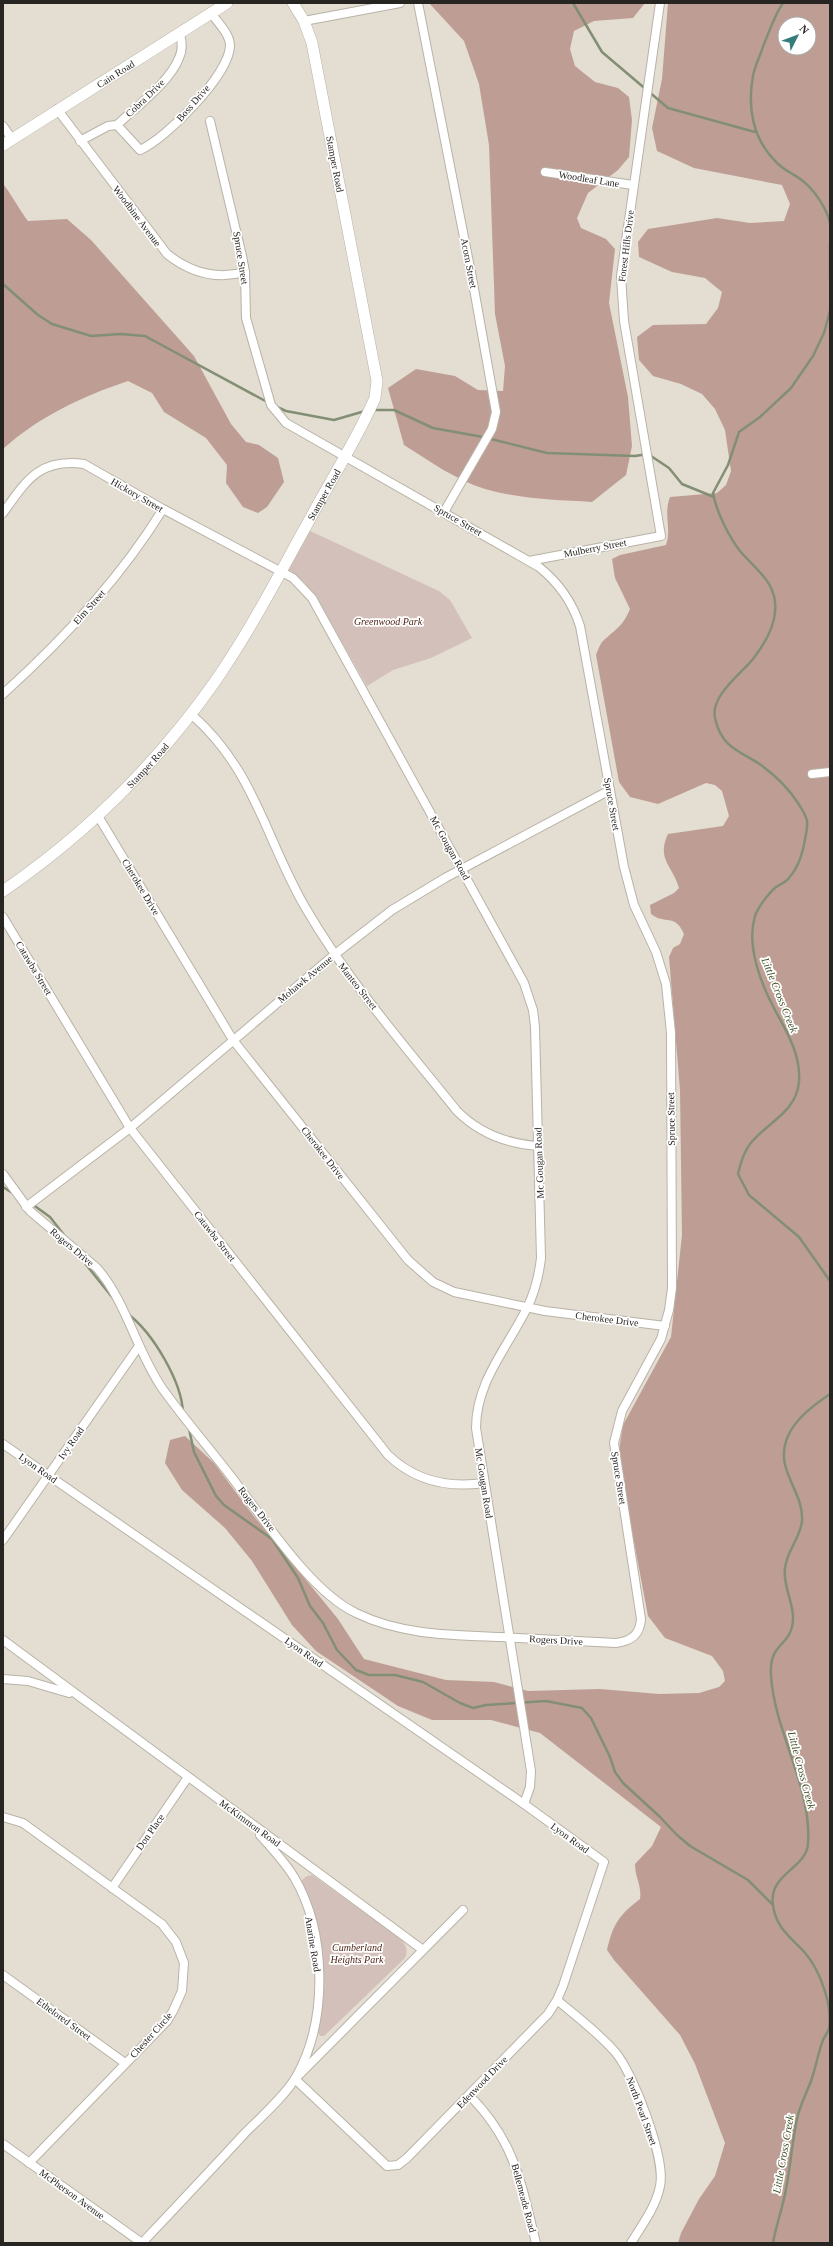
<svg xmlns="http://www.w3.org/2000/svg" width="833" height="2246" viewBox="0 0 833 2246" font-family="'Times New Roman',serif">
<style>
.green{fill:#d4c0ba}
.forest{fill:#be9e94;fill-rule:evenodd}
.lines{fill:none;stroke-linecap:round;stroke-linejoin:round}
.stream{stroke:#838f74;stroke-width:2.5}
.street-casing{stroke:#b9b3a7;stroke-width:10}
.secondary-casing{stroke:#b9b3a7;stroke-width:12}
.street{stroke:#fff;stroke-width:8}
.secondary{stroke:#fff;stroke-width:11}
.labels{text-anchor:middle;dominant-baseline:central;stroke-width:3.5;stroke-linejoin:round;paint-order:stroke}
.street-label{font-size:10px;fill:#272521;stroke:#fff}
.park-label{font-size:10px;font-style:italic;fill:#502415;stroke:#fff}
.water-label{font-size:11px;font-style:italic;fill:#435327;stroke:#fff}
</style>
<rect width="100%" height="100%" fill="#e4ddd2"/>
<g class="green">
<path d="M 308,530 L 439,591 L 450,600 L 472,638 L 431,658 L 393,670 L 367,686 L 316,596 L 304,582 L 288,569 Z"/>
<path d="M 312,1875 L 401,1939 C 406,1945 409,1952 404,1959 L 324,2036 L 320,2036 L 315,2028 L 321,1988 L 301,1881 L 307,1876 Z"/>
</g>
<g class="forest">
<path d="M 429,3 L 645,3 L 633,18 L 594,21 L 574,31 L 570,49 L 575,66 L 595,82 L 618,88 L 629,97 L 632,120 L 629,157 L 618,170 L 588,193 L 577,218 L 581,228 L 606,239 L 615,249 L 609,303 L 628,397 L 632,446 L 626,475 L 592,502 C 556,500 520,499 485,489 C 456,480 429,461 404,445 L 388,388 L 416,369 L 455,376 L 478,390 L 503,391 L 505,366 L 495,314 L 489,145 L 479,84 L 464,41 Z"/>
<path d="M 668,3 L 830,3 L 830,2243 L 678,2243 L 681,2233 L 699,2199 L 715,2176 L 725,2143 L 695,2064 L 680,2035 L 614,1960 L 607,1950 C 613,1924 619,1915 640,1899 C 642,1885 635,1878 635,1864 L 652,1846 L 661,1827 L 540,1733 L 491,1720 L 432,1720 L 398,1706 L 316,1651 L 292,1625 L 252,1561 L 225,1528 L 182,1490 L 165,1463 L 170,1440 L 185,1436 L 214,1463 L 252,1514 L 338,1619 L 364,1659 L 446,1680 L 494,1682 L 528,1691 L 600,1689 L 659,1694 L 699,1693 L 719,1687 L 725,1681 L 723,1671 L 712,1656 L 665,1638 L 648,1616 L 618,1457 L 623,1425 L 671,1337 L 682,1235 L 680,1090 L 669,957 L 673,948 L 680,944 L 684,934 C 675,913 665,925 651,914 L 650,905 L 674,893 L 679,888 C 673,866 656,859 668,834 L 723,826 L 729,816 L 722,791 L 715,785 L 706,783 L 658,804 L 630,797 L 619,782 L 596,655 C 598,650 600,644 603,641 C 616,629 623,626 630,609 L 615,578 L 612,559 L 620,555 L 666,545 C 672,528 663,515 670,497 L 717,493 L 726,485 L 731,471 L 725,430 L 715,409 L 702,394 L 681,384 L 653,376 L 639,360 L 637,337 L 653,325 L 706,324 L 718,308 L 722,292 L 705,278 L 672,272 L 639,257 L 638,242 L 648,229 L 717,218 L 750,223 L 784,221 L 790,204 L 782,185 L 694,168 L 657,151 L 652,128 L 662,79 ZM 785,24 L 809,24 L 809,48 L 785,48 Z"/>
<path d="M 3,184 C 6,186 23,215 28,221 L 67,219 L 91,240 L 194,356 L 231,424 L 246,442 L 259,445 L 278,458 L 284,482 L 267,507 L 258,513 L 243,507 L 226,483 L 227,465 L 206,438 L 164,412 L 152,393 L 128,381 C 83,396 38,417 3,449 Z"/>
</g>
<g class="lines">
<g class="stream">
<path d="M 573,3 L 602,52 L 668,108 L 755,132"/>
<path d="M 783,3 C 774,16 770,30 764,44 C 761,54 755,65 753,76 C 747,108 753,140 777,163 C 785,171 796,175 804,182 C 815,191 827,209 830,223"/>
<path d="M 830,245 L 830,277"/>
<path d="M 3,284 L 38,315 L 52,324 L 91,336 L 121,334 L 145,336 L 269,403"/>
<path d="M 830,311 L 824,333 L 813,356 L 791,388 L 760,417 L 739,432 L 728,465 L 713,493 C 716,511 729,537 740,551 C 757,571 778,583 775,612 C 774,629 763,646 753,659 C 741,674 710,696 715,718 C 721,746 737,750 758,763 C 774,774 787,786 798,803 C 801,808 806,815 807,821 C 808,828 805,838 804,845 C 801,857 798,868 789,878 C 786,882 781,884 776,887 C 769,893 758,907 755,916 C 746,946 761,984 775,1010 C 787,1032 801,1055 799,1082 C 796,1113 767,1122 750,1144 C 744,1152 740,1165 738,1174 L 749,1195 L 799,1237 L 830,1281"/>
<path d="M 277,407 L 286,411 L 334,420 L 365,411"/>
<path d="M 374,410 L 394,410 L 433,428 L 483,437 L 547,453 L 635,456 L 648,454 L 669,468 L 682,484 L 714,497"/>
<path d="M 3,1187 L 14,1194"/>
<path d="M 32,1204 L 50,1217 L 64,1235"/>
<path d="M 84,1262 L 116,1302"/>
<path d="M 128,1314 C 153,1333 182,1382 183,1413"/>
<path d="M 189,1429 L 194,1452 L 216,1496 L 224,1505 L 272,1539 L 298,1578 L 310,1606 L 323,1623 L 337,1650 L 356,1670 L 369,1675 L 395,1675 L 423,1682 L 460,1703 L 473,1708 L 486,1705 L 546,1701 L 582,1708 L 591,1718 L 610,1757 L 615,1772 L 623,1783 L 659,1816 L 677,1835 L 690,1846 L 748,1880 L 772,1904"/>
<path d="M 773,2243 C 776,2225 783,2207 786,2189 C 791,2165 792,2139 798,2115 C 801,2103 807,2092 811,2081 C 816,2067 818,2053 823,2040 C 825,2036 828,2032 829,2028 C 833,2006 820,1971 806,1954 C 792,1938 776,1929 773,1905 C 768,1874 806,1869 808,1844 C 812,1786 775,1734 771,1676 C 769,1643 787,1648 792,1627 C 797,1607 782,1587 785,1568 C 787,1550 800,1539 802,1521 C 804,1490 773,1470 788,1436 C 796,1418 814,1405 830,1394"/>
</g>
<defs>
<g id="street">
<path d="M 418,3 L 473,283 L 496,412 L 492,429 L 444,512"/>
<path d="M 304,21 L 400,3"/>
<path d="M 57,109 L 167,254 C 191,273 216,280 245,272"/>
<path d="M 117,125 L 140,150 C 166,139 229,75 230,46 C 230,34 218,23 212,14"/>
<path d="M 3,126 L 12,139"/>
<path d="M 80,141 L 108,126 L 117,125 C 136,107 170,82 179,58 C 183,50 182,41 180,34"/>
<path d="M 545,172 L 633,185"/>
<path d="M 3,513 C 26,481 39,458 84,464 L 163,509 L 293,578 L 312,598 L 524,983 L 533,1010 L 535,1027 L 541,1258 C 539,1275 535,1292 527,1308 C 507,1348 476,1382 476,1428 L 531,1771 L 530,1787 L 524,1804"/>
<path d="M 529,561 L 661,536 L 624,321 L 621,276 L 660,3"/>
<path d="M 3,694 C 64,639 120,579 163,509"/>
<path d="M 191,714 C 255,770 265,838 305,907 C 348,981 404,1045 457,1111 C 480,1134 507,1144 539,1146"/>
<path d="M 812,774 L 830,772"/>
<path d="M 98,816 L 233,1040 L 408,1260 L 433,1282 L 454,1292 L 545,1311 L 665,1326"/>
<path d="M 3,917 L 130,1128 L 388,1455 C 415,1481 448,1488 484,1483"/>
<path d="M 3,1174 L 30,1211 L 97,1268 C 127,1303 136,1350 162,1388 C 184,1419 210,1449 233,1479 C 264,1519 311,1592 356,1613 C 401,1635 451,1635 500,1637 C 539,1639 577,1641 616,1643 C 631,1641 640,1635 641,1619 L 614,1443 L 622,1411 L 661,1339 L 669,1310 L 672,1288 L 671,1033 L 666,984 L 656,952 L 634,905 L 624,867 L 580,626 C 572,601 559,583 539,567 L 286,423 L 271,405 L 246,318 L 245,272 L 242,256 L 210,121"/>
<path d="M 26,1207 L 130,1128 L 334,955 L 392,910 L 445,878 L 610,790"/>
<path d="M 3,1444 L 524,1804 L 604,1862 L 563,1986 L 557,2000 L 548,2014 L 407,2158 L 398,2165 L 387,2166 L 295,2079 L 463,1910"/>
<path d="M 3,1540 L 139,1346"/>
<path d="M 3,1640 L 423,1950"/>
<path d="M 3,1679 L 28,1681 L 69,1693"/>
<path d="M 3,1817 L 23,1823 L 162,1924 L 176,1942 L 184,1963 L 182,1991 L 173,2011 L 167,2021 L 29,2163"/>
<path d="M 112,1888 L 188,1777"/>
<path d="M 3,1975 L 125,2063"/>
<path d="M 557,2000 C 577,2017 599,2033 616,2053 C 634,2075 666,2159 660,2186 C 656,2207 642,2225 631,2243"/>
<path d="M 469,2095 C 515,2141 521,2183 536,2243"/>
<path d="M 3,2144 L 142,2243"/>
<path d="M 142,2243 C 176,2207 211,2170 245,2133 C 260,2118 286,2095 296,2077 C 328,2021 327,1933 294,1877 C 284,1861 272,1848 260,1835"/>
</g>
<g id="secondary">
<path id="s1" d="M 3,145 L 227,3"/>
<path id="s2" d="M 3,891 C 86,834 156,765 214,683 C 251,630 280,573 311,517 C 332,478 357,439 375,398 L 377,381 L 312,43 L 304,21 L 293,3"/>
</g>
</defs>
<use href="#street" class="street-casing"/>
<use href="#secondary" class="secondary-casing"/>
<use href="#street" class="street"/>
<use href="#secondary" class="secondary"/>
</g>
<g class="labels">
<g class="street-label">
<text stroke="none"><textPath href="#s1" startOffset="133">Cain Road</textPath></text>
<text transform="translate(145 98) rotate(-44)">Cobra Drive</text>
<text transform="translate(193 103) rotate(-49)">Boss Drive</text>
<text transform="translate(335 164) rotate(79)">Stamper Road</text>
<text transform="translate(589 179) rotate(9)">Woodleaf Lane</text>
<text transform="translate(137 216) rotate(53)">Woodbine Avenue</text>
<text transform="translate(626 246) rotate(-83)">Forest Hills Drive</text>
<text transform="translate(241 258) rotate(81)">Spruce Street</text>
<text transform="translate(469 263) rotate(79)">Acorn Street</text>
<text transform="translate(137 495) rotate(30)">Hickory Street</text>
<text stroke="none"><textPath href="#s2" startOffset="516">Stamper Road</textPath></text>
<text transform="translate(458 520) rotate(30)">Spruce Street</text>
<text transform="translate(595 548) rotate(-11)">Mulberry Street</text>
<text transform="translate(89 607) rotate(-48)">Elm Street</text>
<text stroke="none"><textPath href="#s2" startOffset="192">Stamper Road</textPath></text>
<text transform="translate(612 804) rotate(80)">Spruce Street</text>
<text transform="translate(450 848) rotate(61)">Mc Gougan Road</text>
<text transform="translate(141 887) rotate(59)">Cherokee Drive</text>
<text transform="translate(34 968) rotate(59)">Catawba Street</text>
<text transform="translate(305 979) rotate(-40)">Mohawk Avenue</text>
<text transform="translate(358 986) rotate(52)">Manteo Street</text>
<text transform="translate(671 1119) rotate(-91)">Spruce Street</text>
<text transform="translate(323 1153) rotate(52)">Cherokee Drive</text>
<text transform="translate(539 1163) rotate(-92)">Mc Gougan Road</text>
<text transform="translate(215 1236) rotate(52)">Catawba Street</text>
<text transform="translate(72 1247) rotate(40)">Rogers Drive</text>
<text transform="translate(607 1319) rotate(7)">Cherokee Drive</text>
<text transform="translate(71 1443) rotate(-55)">Ivy Road</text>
<text transform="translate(38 1468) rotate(35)">Lyon Road</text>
<text transform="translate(619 1478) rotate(81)">Spruce Street</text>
<text transform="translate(484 1483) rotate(81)">Mc Gougan Road</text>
<text transform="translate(257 1509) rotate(52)">Rogers Drive</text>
<text transform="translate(556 1640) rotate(3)">Rogers Drive</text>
<text transform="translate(304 1652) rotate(35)">Lyon Road</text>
<text transform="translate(250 1823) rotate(36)">McKimmon Road</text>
<text transform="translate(150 1832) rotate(-55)">Don Place</text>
<text transform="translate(570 1838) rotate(36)">Lyon Road</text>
<text transform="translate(313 1944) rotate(81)">Anarine Road</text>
<text transform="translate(64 2019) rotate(36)">Ethelored Street</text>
<text transform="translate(151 2035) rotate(-48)">Chester Circle</text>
<text transform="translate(482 2082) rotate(-46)">Edenwood Drive</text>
<text transform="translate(642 2111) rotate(70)">North Pearl Street</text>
<text transform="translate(72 2194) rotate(36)">McPherson Avenue</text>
<text transform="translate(524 2198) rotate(75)">Bellemeade Road</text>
</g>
<g class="park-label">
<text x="388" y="621">Greenwood Park</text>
<text x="357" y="1947">Cumberland<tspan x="357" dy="12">Heights Park</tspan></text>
</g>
<g class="water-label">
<text transform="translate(780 995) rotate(68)">Little Cross Creek</text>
<text transform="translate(802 1770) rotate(75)">Little Cross Creek</text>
<text transform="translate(783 2154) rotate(-80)">Little Cross Creek</text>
</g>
</g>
<rect width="833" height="2246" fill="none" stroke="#272521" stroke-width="8"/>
<g transform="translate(797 36) rotate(48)"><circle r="19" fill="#ffffff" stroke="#a9a8a6"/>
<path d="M0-3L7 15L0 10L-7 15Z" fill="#347d7a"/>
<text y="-6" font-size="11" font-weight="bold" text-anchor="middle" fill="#272521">N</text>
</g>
</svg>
